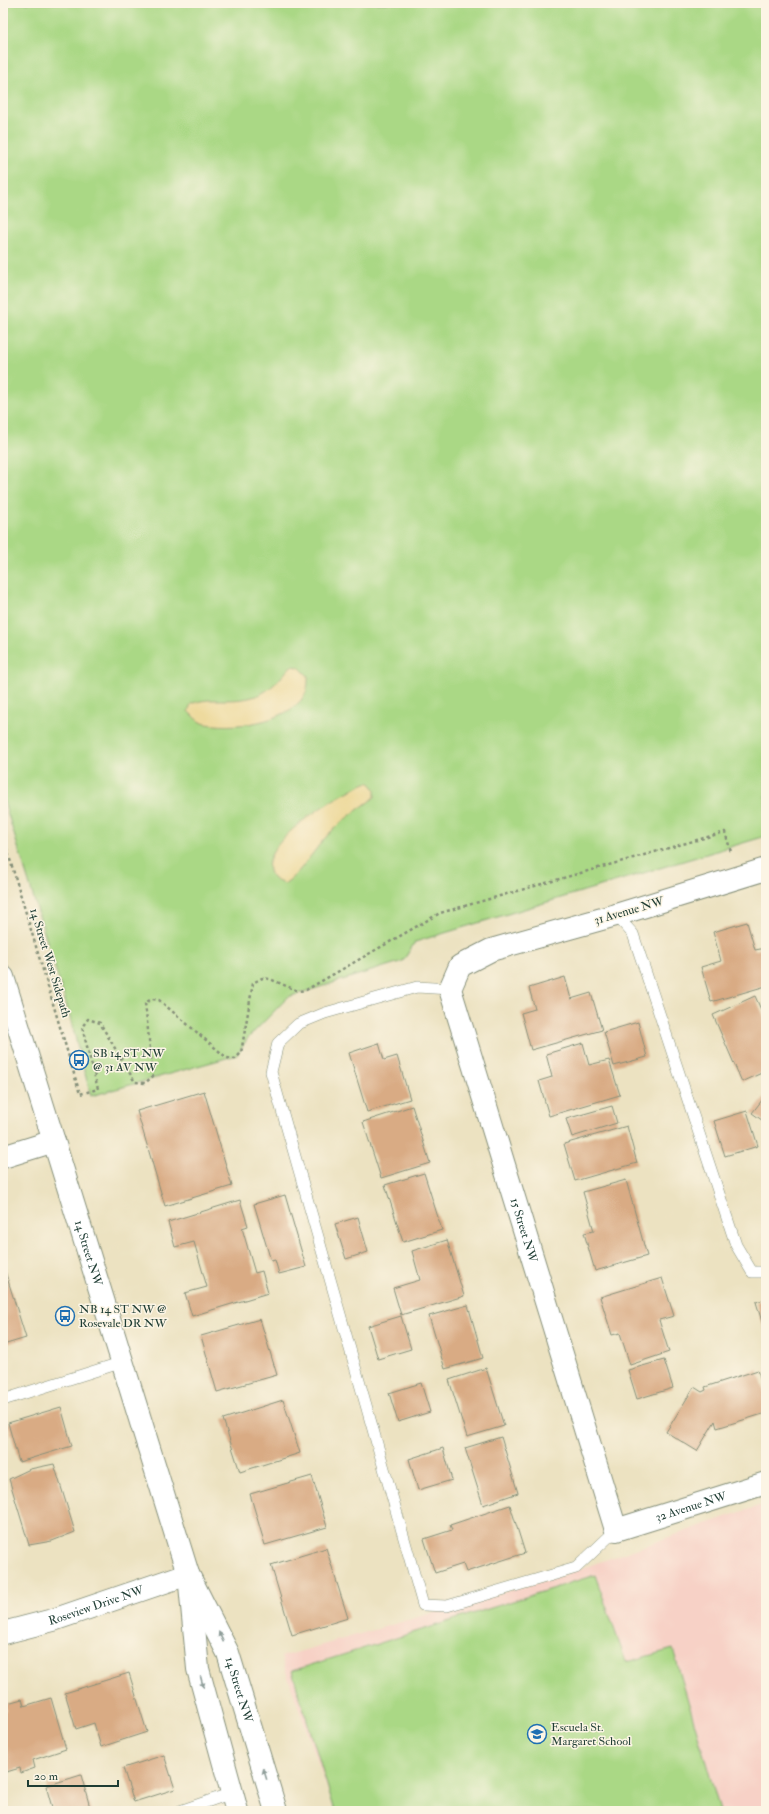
<svg xmlns="http://www.w3.org/2000/svg" width="769" height="1814" viewBox="0 0 769 1814" font-family="'IM FELL Double Pica',serif">
<style>
.built{fill:#f7d1c6}
.green{fill:#aad885;stroke:#648a5c}
.sand{fill:#eeda9e;stroke:#868c69}
.building{fill:#d9ab84}
.lines{fill:none;stroke-linecap:round;stroke-linejoin:round}
.lane-casing{stroke:#86907a;stroke-width:12}
.street-casing{stroke:#86907a;stroke-width:24}
.secondary-casing{stroke:#86907a;stroke-width:24}
.path{stroke:#86907a;stroke-width:2.5;stroke-dasharray:3 3;stroke-linecap:butt}
.lane{stroke:#fff;stroke-width:11}
.street{stroke:#fff;stroke-width:22}
.secondary{stroke:#fff;stroke-width:22}
.oneway{fill:#8f9e9a}
.labels{text-anchor:middle;dominant-baseline:central;stroke-width:3;stroke-linejoin:round;paint-order:stroke}
.street-label{font-size:12px;fill:#1f3d34;stroke:#fcf5e5}
.poi-label{font-size:12px;fill:#1f3d34;stroke:#fcf5e5;text-anchor:start}
</style>
<rect width="100%" height="100%" fill="#fcf5e5"/>
<filter id="ink" filterUnits="userSpaceOnUse"><feTurbulence type="fractalNoise" baseFrequency=".025" numOctaves="2"/><feDisplacementMap in="SourceGraphic" scale="8" xChannelSelector="R" yChannelSelector="G"/><feConvolveMatrix kernelMatrix="1 2 1 2 8 2 1 2 1" color-interpolation-filters="sRGB"/></filter>
<filter id="wash" filterUnits="userSpaceOnUse"><feTurbulence type="fractalNoise" baseFrequency=".012" numOctaves="4" result="noise"/><feDisplacementMap in="SourceGraphic" scale="16" xChannelSelector="R" yChannelSelector="G"/><feGaussianBlur stdDeviation="0.9" result="paint"/><feColorMatrix in="noise" values="0 0 0 0 0 0 0 0 0 0 0 0 0 0 0 0 0 1.4 0 .05"/><feComposite in="paint" operator="in"/></filter>
<g filter="url(#wash)">
<rect width="100%" height="100%" fill="#ece2c1"/>
<path class="built" d="M 766,1504 L 766,1811 L 335,1811 L 281,1657 L 563,1575 L 731,1515 Z"/>
<g class="green">
<path d="M 3,3 L 766,3 L 766,836 L 415,942 L 403,961 L 288,997 L 247,1039 L 237,1055 L 91,1096 L 68,1010 L 3,798 Z"/>
<path d="M 595,1575 L 626,1662 L 673,1649 L 720,1811 L 335,1811 L 292,1671 Z"/>
</g>
<g class="sand">
<path d="M 291,666 L 299,667 L 308,676 C 308,683 308,690 304,696 C 288,723 230,730 202,723 C 197,721 192,715 188,711 L 191,704 C 203,699 212,700 225,700 C 260,700 269,692 291,666 Z"/>
<path d="M 369,782 L 375,789 L 375,797 C 358,810 340,821 326,837 C 313,851 300,874 284,884 C 281,882 275,881 273,878 C 246,848 346,789 369,782 Z"/>
</g>
<g id="blocks">
<g class="building">
<path d="M 747,922 L 755,950 L 766,948 L 766,986 L 711,1002 L 701,967 L 721,961 L 713,932 Z"/>
<path d="M 565,977 L 571,999 L 591,993 L 602,1030 L 531,1050 L 521,1013 L 535,1009 L 529,988 Z"/>
<path d="M 755,996 L 766,1021 L 766,1047 L 764,1048 L 766,1054 L 766,1071 L 742,1082 L 713,1015 Z"/>
<path d="M 638,1022 L 647,1057 L 614,1066 L 604,1032 Z"/>
<path d="M 379,1043 L 384,1060 L 397,1056 L 410,1099 L 367,1112 L 349,1053 Z"/>
<path d="M 583,1043 L 589,1065 L 609,1060 L 620,1095 L 549,1116 L 539,1081 L 552,1077 L 546,1054 Z"/>
<path d="M 204,1091 L 232,1186 L 165,1206 L 137,1111 Z"/>
<path d="M 766,1095 L 766,1123 L 752,1113 Z"/>
<path d="M 412,1106 L 430,1163 L 381,1178 L 363,1122 Z"/>
<path d="M 612,1106 L 617,1123 L 572,1137 L 566,1119 Z"/>
<path d="M 747,1111 L 758,1146 L 725,1156 L 714,1121 Z"/>
<path d="M 627,1126 L 637,1163 L 575,1181 L 564,1144 Z"/>
<path d="M 424,1173 L 442,1230 L 403,1242 L 385,1185 Z"/>
<path d="M 626,1180 L 647,1256 L 595,1271 L 584,1233 L 594,1231 L 583,1192 Z"/>
<path d="M 285,1195 L 306,1267 L 279,1274 L 275,1260 L 271,1261 L 254,1204 Z"/>
<path d="M 240,1200 L 248,1226 L 242,1228 L 255,1273 L 262,1271 L 268,1293 L 192,1316 L 185,1293 L 207,1287 L 194,1242 L 175,1247 L 168,1222 Z"/>
<path d="M 358,1217 L 368,1252 L 346,1259 L 335,1224 Z"/>
<path d="M 447,1240 L 464,1296 L 401,1315 L 393,1288 L 420,1280 L 412,1251 Z"/>
<path d="M 3,1271 L 5,1271 L 26,1338 L 3,1345 Z"/>
<path d="M 662,1278 L 674,1316 L 659,1320 L 669,1352 L 630,1365 L 620,1333 L 612,1335 L 600,1297 Z"/>
<path d="M 766,1299 L 766,1335 L 756,1302 Z"/>
<path d="M 468,1305 L 483,1358 L 445,1369 L 429,1316 Z"/>
<path d="M 401,1316 L 411,1349 L 378,1359 L 368,1326 Z"/>
<path d="M 260,1319 L 277,1375 L 217,1392 L 201,1336 Z"/>
<path d="M 664,1360 L 673,1388 L 637,1399 L 628,1370 Z"/>
<path d="M 486,1368 L 504,1426 L 467,1437 L 449,1380 Z"/>
<path d="M 758,1370 L 766,1397 L 766,1413 L 717,1428 L 715,1421 L 697,1451 L 666,1432 L 694,1387 L 702,1392 L 706,1390 L 705,1387 Z"/>
<path d="M 421,1383 L 430,1412 L 398,1422 L 389,1393 Z"/>
<path d="M 283,1400 L 300,1453 L 240,1472 L 223,1419 Z"/>
<path d="M 61,1407 L 72,1446 L 19,1462 L 8,1423 Z"/>
<path d="M 501,1437 L 518,1493 L 483,1505 L 465,1448 Z"/>
<path d="M 443,1448 L 452,1480 L 418,1490 L 409,1459 Z"/>
<path d="M 54,1464 L 75,1532 L 52,1541 L 29,1545 L 9,1479 L 30,1469 Z"/>
<path d="M 312,1476 L 327,1527 L 265,1545 L 250,1494 Z"/>
<path d="M 510,1505 L 525,1553 L 466,1572 L 463,1564 L 435,1573 L 424,1539 L 452,1530 L 450,1525 Z"/>
<path d="M 326,1548 L 348,1618 L 292,1635 L 271,1565 Z"/>
<path d="M 129,1673 L 147,1732 L 101,1747 L 94,1723 L 76,1729 L 65,1693 Z"/>
<path d="M 51,1698 L 66,1749 L 33,1760 L 35,1768 L 21,1773 L 20,1768 L 3,1773 L 3,1712 L 6,1711 L 4,1704 L 22,1699 L 24,1706 Z"/>
<path d="M 164,1755 L 175,1789 L 134,1802 L 123,1768 Z"/>
<path d="M 81,1775 L 91,1811 L 53,1811 L 46,1786 Z"/>
</g>
</g>
</g>
<g filter="url(#ink)">
<use href="#blocks" fill-opacity="0" stroke="#86907a" stroke-width="1"/>
<g class="lines">
<defs>
<g id="lane">
<path d="M 616,915 L 633,934 L 736,1245 L 752,1272 L 766,1272"/>
<path d="M 450,989 L 417,987 L 325,1013 L 298,1024 L 278,1043 L 271,1072 L 423,1605 L 447,1606 L 576,1568 L 616,1530"/>
<path d="M 3,1400 L 123,1362"/>
<path d="M 180,1811 L 232,1793"/>
</g>
<g id="street">
<path id="s1" d="M 766,869 L 616,915 L 491,950 L 460,966 L 450,989 L 616,1530 L 766,1483"/>
<path d="M 3,1157 L 54,1141"/>
<path id="s2" d="M 3,1633 L 53,1620 L 188,1574"/>
</g>
<g id="secondary">
<path id="s3" d="M 3,977 L 188,1574 L 228,1653 L 276,1811"/>
<path d="M 190,1585 L 198,1669 L 237,1811"/>
</g>
</defs>
<use href="#lane" class="lane-casing"/>
<use href="#street" class="street-casing"/>
<use href="#secondary" class="secondary-casing"/>
<path class="path" d="M 3,836 L 80,1094 L 98,1089 L 82,1027 L 88,1019 L 100,1023 L 135,1082 L 145,1083 L 153,1076 L 145,1003 L 152,999 L 159,1000 L 227,1058 L 235,1059 L 241,1053 L 253,983 L 262,978 L 270,979 L 298,991 L 306,990 L 440,913 L 725,832 L 731,852"/>
<use href="#lane" class="lane"/>
<use href="#street" class="street"/>
<use href="#secondary" class="secondary"/>
</g>
<defs><path id="oneway-solid" d="M-6-.8H1V-3.2L6.5 0L1 3.2V.8H-6Z"/></defs>
<g class="oneway">
<use href="#oneway-solid" transform="translate(221 1637) rotate(-115)"/>
<use href="#oneway-solid" transform="translate(202 1682) rotate(75)"/>
<use href="#oneway-solid" transform="translate(265 1774) rotate(-107)"/>
</g>
</g>
<defs>
<symbol id="bus-ring" viewBox="-11 -11 22 22"><circle r="9.5" fill="#fcf5e5" stroke="#1f6fb2" stroke-width="1.5"/><path d="M-5-6H5V4H4V6H2V4H-2V6H-4V4H-5ZM-3.5-4V0h7V-4ZM-3.5 1.2v1.5H-2V1.2ZM2 1.2v1.5H3.5V1.2Z" fill="#1f6fb2"/></symbol>
<symbol id="school-ring" viewBox="-11 -11 22 22"><circle r="9.5" fill="#fcf5e5" stroke="#1f6fb2" stroke-width="1.5"/><path d="M0-5L7-2L0 1L-7-2ZM-4 1L0 2.5L4 1V4Q0 6-4 4Z" fill="#1f6fb2"/></symbol>
</defs>
<g fill-rule="evenodd">
<use href="#bus-ring" x="68" y="1049" width="22" height="22"/>
<use href="#bus-ring" x="54" y="1305" width="22" height="22"/>
<use href="#school-ring" x="526" y="1723" width="22" height="22"/>
</g>
<g class="labels">
<g class="street-label">
<text transform="translate(629 911) rotate(-16)">31 Avenue NW</text>
<text transform="translate(50 963) rotate(73)">14 Street West Sidepath</text>
<text stroke="none"><textPath href="#s1" startOffset="599">15 Street NW</textPath></text>
<text stroke="none"><textPath href="#s3" startOffset="289">14 Street NW</textPath></text>
<text stroke="none"><textPath href="#s1" startOffset="991">32 Avenue NW</textPath></text>
<text stroke="none"><textPath href="#s2" startOffset="97">Roseview Drive NW</textPath></text>
<text stroke="none"><textPath href="#s3" startOffset="752">14 Street NW</textPath></text>
</g>
<g class="poi-label">
<text x="93" y="1053">SB 14 ST NW<tspan x="93" dy="14">@ 31 AV NW</tspan></text>
<text x="79" y="1309">NB 14 ST NW @<tspan x="79" dy="14">Rosevale DR NW</tspan></text>
<text x="551" y="1727">Escuela St.<tspan x="551" dy="14">Margaret School</tspan></text>
</g>
</g>
<rect width="769" height="1814" fill="none" stroke="#fcf5e5" stroke-width="16"/>
<path d="M28 1780v6h90v-6" fill="none" stroke="#1f3d34" stroke-width="2"/>
<text x="34" y="1780" font-size="12" fill="#1f3d34" stroke="#fcf5e5" stroke-width="3" paint-order="stroke">20 m</text>
</svg>
